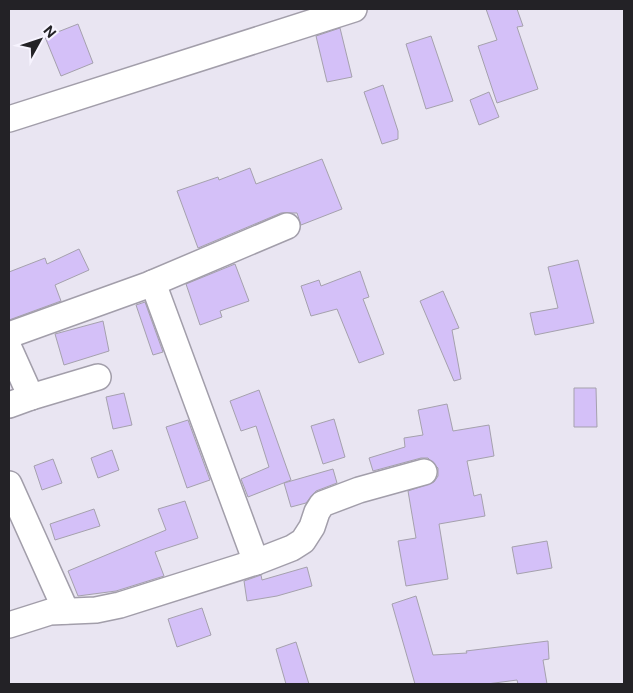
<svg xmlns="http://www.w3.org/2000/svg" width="633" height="693" viewBox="0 0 633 693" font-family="'Public Sans',sans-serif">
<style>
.building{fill:#d4c0f8;stroke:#a5a1ad}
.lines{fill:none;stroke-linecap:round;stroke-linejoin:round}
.street-casing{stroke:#a29eaa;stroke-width:28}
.street{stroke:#fff;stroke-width:25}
</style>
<rect width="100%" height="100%" fill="#e9e5f2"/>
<g class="building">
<path d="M 486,9 L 517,9 L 523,26 L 517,27 L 538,89 L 497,103 L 478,46 L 497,40 Z"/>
<path d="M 78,24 L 93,63 L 61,76 L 45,37 Z"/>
<path d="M 340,28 L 352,77 L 327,82 L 316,36 Z"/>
<path d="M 431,36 L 453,101 L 426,109 L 406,44 Z"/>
<path d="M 383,85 L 398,131 L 398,139 L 382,144 L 364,92 Z"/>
<path d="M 489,92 L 499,117 L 479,125 L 470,100 Z"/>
<path d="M 322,159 L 342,209 L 301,225 L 297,213 L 281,213 L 198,248 L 177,191 L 218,177 L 219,180 L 250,168 L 256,184 Z"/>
<path d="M 79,249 L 89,270 L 55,285 L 61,301 L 9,320 L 9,272 L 45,258 L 47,264 Z"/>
<path d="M 578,260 L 594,323 L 535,335 L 530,313 L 558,308 L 548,267 Z"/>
<path d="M 235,264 L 249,301 L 220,311 L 222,317 L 200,325 L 186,284 Z"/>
<path d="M 360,271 L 369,297 L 363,299 L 384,354 L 359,363 L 337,309 L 311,316 L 301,286 L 319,280 L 321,286 Z"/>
<path d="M 443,291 L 459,328 L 452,330 L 461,379 L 454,381 L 420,301 Z"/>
<path d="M 145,302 L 163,352 L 153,355 L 136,305 Z"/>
<path d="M 103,321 L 109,351 L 64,365 L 55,334 Z"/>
<path d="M 574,388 L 596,388 L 597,427 L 574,427 Z"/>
<path d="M 259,390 L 291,480 L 248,497 L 241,479 L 269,467 L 256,426 L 241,431 L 230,401 Z"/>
<path d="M 124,393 L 132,425 L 113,429 L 106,397 Z"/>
<path d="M 447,404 L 453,431 L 489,425 L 494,456 L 467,461 L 474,496 L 481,494 L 485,516 L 439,524 L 448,579 L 406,586 L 398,541 L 416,538 L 408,491 L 434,482 L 438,476 L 438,468 L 428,458 L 421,458 L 373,471 L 369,458 L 405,447 L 404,438 L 423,435 L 418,410 Z"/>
<path d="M 334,419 L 345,457 L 323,464 L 311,426 Z"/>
<path d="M 188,420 L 210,480 L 187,488 L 166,427 Z"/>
<path d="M 112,450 L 119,470 L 98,478 L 91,458 Z"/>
<path d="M 53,459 L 62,483 L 42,490 L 34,466 Z"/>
<path d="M 333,469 L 337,483 L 316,491 L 306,503 L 291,507 L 284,483 Z"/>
<path d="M 185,501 L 198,538 L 155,552 L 164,576 L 116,591 L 78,596 L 68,571 L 166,530 L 158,509 Z"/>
<path d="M 94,509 L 100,526 L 55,540 L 50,524 Z"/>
<path d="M 547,541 L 552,568 L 517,574 L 512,547 Z"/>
<path d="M 307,567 L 312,586 L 277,596 L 247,601 L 244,581 L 261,575 L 262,580 Z"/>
<path d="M 416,596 L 433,655 L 467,653 L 466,651 L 548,641 L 549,659 L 543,660 L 547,684 L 518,684 L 517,680 L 487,684 L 415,684 L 392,604 Z"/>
<path d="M 202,608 L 211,635 L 177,647 L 168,619 Z"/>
<path d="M 296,642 L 309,684 L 286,684 L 276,649 Z"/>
</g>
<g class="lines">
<defs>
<g id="street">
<path d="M 9,119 L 354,9"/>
<path d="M 153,283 L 256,562"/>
<path d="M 9,335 L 148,285 L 287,226"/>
<path d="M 9,348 L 31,397 L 9,405"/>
<path d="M 31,397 L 98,377"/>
<path d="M 9,484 L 66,611"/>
<path d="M 9,625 L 50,612 L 96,610 L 120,605 L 256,562 L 292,548 L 303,541 L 312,527 L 317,512 L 322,504 L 359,490 L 424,472"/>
</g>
</defs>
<use href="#street" class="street-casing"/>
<use href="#street" class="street"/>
</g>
<rect width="633" height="693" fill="none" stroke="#232226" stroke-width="20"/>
<g transform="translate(40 40) rotate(50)" stroke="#f6f3fe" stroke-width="4" paint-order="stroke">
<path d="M0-4L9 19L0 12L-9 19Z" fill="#232226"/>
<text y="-8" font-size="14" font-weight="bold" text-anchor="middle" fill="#232226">N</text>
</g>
</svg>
